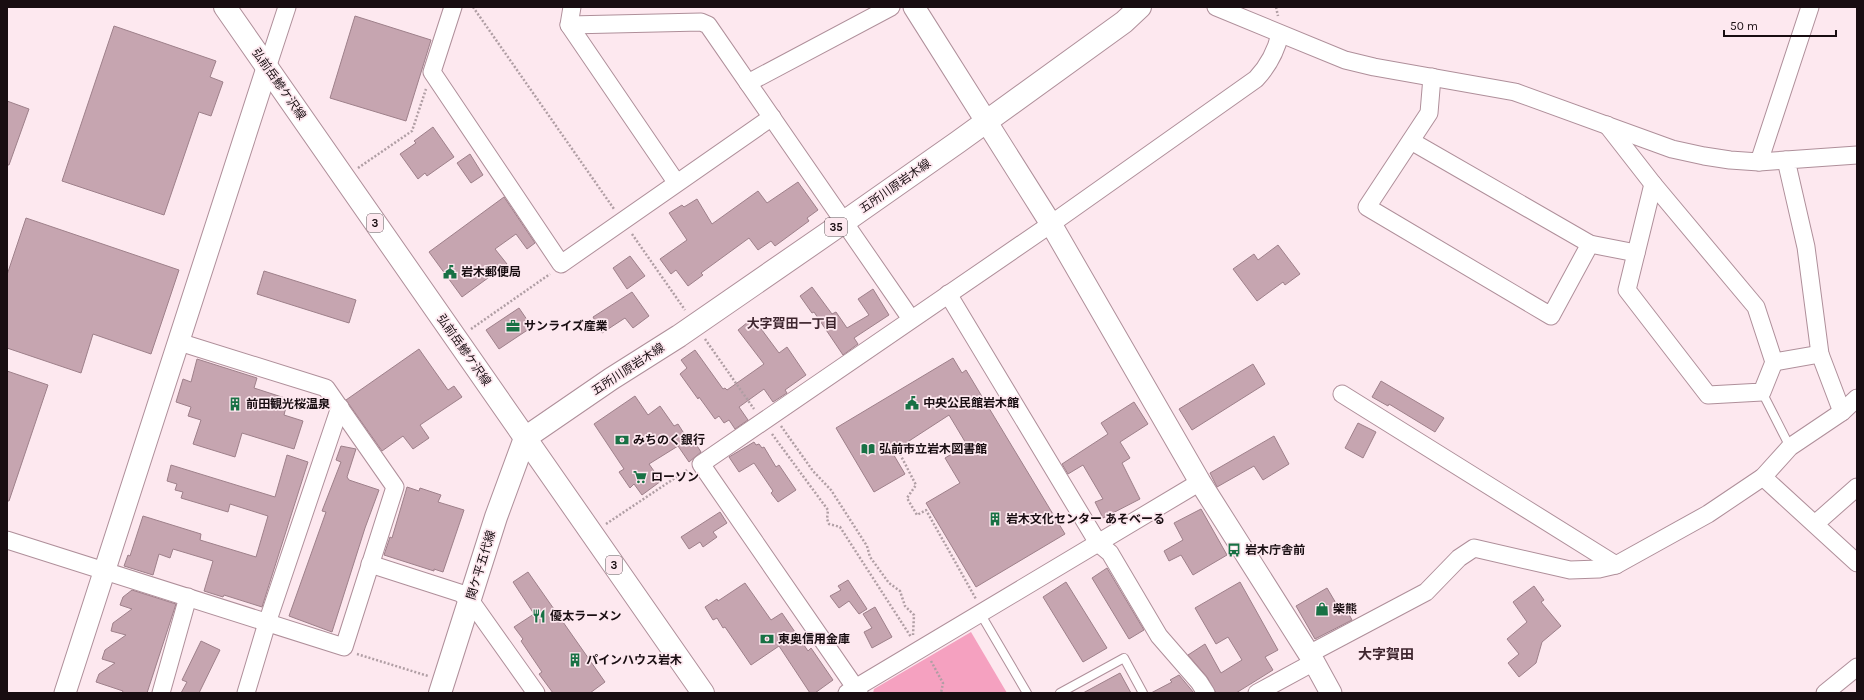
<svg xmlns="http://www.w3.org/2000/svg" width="1864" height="700" font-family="Karla,'Noto Sans JP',sans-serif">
  <rect width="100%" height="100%" fill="#fde8ef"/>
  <polygon fill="#f5a1c0" points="971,632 1007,693 873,693 874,689"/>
  <g fill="#c6a5b0" stroke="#9e808a">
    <polygon points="355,16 431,40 406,121 330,98"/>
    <polygon points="114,26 216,61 210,77 223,82 211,116 199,112 164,215 62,181"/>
    <polygon points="7,101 29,109 9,165 7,165"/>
    <polygon points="433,127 454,157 427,176 425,173 418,179 400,154 416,143 414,141"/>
    <polygon points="470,154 483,175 471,183 457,163"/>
    <polygon points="798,182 818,210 807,218 809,221 775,246 771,241 758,250 749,238 701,273 703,275 688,286 676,270 671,274 660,259 687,240 669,213 682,205 684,207 697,199 712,224 758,191 767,203"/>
    <polygon points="504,197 535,243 527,249 516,234 495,249 507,264 462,297 429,252"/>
    <polygon points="26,218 179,270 151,354 93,334 81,373 7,348 7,275"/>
    <polygon points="1278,245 1300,274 1285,285 1283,282 1257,301 1233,269 1254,254 1258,260"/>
    <polygon points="630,256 645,276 627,289 613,268"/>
    <polygon points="264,271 356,300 349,323 257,294"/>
    <polygon points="812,287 832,314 836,312 847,328 869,315 858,299 873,289 889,315 854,338 858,344 843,355 814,312 812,313 800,296"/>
    <polygon points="632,292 649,316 633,328 625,318 602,333 593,317"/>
    <polygon points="519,308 532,327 499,349 486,330"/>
    <polygon points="753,318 779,353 787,347 806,375 785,390 787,393 773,402 764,389 739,407 748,420 735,429 729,420 724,423 719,416 715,419 699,397 698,399 680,374 687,368 681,360 695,350 723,389 725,388 727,390 764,364 738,330"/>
    <polygon points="419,349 448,390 454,386 462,397 420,425 429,438 413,449 403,436 382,451 346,400"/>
    <polygon points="953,358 962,373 966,370 1065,534 976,587 926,503 960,483 945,458 967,445 949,415 892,452 905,474 874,492 836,428"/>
    <polygon points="197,359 257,378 254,388 288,399 284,415 303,421 294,449 242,433 235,457 193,444 201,420 188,416 191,407 176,402 183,379 191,382"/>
    <polygon points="1253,364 1265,384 1192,430 1179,409"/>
    <polygon points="7,371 48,385 9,501 7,501"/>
    <polygon points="1381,381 1444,418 1435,432 1389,404 1388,406 1372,397"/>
    <polygon points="635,396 648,415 660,406 674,426 678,424 690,443 694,441 701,452 689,462 678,446 649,464 661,481 642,495 634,484 630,488 619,472 624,469 594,424"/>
    <polygon points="1134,402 1148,424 1120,442 1130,458 1122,463 1140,499 1103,518 1095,502 1103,499 1083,465 1068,474 1062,464 1108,434 1101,423"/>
    <polygon points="1358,423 1376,432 1363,458 1345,448"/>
    <polygon points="1274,436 1289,464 1263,480 1254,466 1217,487 1210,473"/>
    <polygon points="754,442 756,445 759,444 762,448 764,447 776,467 779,465 796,490 778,502 771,493 773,491 754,463 739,472 729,457"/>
    <polygon points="341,446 356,449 347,477 349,480 379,490 365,528 332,632 289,616 326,512 322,511 341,462 336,460"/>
    <polygon points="287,455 308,462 262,607 224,595 223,597 204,591 213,561 173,549 170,558 159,554 153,575 124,566 128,555 130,556 143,516 201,534 200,540 256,557 268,516 230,504 228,512 181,498 183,492 175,490 177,484 167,481 171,465 275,497"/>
    <polygon points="407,487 419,491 420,488 441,495 438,502 464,510 443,572 434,569 434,571 384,555 390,537 392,538"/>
    <polygon points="1201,509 1227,555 1193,575 1181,555 1169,561 1164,551 1183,540 1174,523"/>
    <polygon points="720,512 727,523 713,532 717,537 703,547 700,542 689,549 681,537"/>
    <polygon points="1107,568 1144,630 1129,639 1092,578"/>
    <polygon points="528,572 605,682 590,693 553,693 539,674 542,672 521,641 523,639 514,627 534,614 513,582"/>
    <polygon points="848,580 867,609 859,614 849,601 839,608 830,596 841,590 838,586"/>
    <polygon points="1066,582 1107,648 1083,662 1043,597"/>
    <polygon points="1240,582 1278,650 1265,657 1273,670 1236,693 1216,693 1207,677 1188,655 1205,644 1221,673 1242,660 1228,637 1216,644 1195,608"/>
    <polygon points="745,583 771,620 782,613 808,651 811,648 833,680 815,693 810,693 779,646 751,665 725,627 723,628 717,618 713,620 705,607 717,599 718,601"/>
    <polygon points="1534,586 1544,600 1541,602 1561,626 1542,642 1536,663 1519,677 1508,663 1519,654 1507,639 1527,622 1513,602"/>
    <polygon points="1327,588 1340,610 1345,607 1352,620 1315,639 1296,606"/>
    <polygon points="132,590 176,604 147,693 122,693 123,691 96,682 99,674 115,663 102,659 105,650 126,635 111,631 113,623 132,609 120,605 123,597"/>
    <polygon points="875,607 892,637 872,648 864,632 872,628 863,614"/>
    <polygon points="201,641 220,650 199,693 181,693 187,682 182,680"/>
    <polygon points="1120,673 1131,693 1083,693"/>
    <polygon points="1179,675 1194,693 1151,693 1172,682 1170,680"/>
  </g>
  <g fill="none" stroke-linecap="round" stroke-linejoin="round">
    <g stroke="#af8f9a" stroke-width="10">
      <g id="service">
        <polyline points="1762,392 1790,447"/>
        <polyline points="980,613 1027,693"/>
        <polyline points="1060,693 1124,658 1143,693"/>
      </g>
    </g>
    <g stroke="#af8f9a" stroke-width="19">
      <g id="minor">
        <polyline points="453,7 432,72 561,264 772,117"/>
        <polyline points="572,7 569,25 676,182"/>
        <polyline points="1216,7 1345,60 1374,67 1515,92 1672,149 1704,156 1730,160 1759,162 1786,160"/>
        <polyline points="569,25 701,22 708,25 911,319"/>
        <polyline points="267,68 287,7"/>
        <polyline points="1432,77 1429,113 1367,207 1551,316 1590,244"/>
        <polyline points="748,83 891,7"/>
        <polyline points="1607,125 1653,184 1756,307 1774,362 1820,354"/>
        <polyline points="1411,141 1590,244 1636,253"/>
        <polyline points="1759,162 1810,7"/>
        <polyline points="1653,184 1627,290 1708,395 1762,392 1774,362"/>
        <polyline points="948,294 1098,543 1110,553 1159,636 1199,682 1206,693"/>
        <polyline points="1342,394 1616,565"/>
        <polyline points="1842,412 1820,354 1806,247 1786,160 1857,155"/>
        <polyline points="1763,477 1857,563"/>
        <polyline points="1815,524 1857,487"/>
        <polyline points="7,540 344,647 395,487 326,388 179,342"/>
        <polyline points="370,564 460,593 470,600 536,693"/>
        <polyline points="1309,654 1426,592 1459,558 1474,548 1570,570 1599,569 1616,565 1708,514 1763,477 1790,447 1842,412 1857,398"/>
        <polyline points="161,693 188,597"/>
        <polyline points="246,693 267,623 340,407"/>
        <polyline points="847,693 1200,482"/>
        <path d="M859 693 701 464 1051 224 1256 79C1269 65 1276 52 1280 34"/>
        <polyline points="1257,693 1314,662"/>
        <polyline points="1825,693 1857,667"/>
      </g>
    </g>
    <g stroke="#af8f9a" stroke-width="23">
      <g id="tertiary">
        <polyline points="914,7 1051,224 1200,482 1314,662 1331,693"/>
        <polyline points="65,693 267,68"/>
      </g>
    </g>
    <g stroke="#af8f9a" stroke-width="24">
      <polyline id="secondary" points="440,693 496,517 525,438"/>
    </g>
    <g stroke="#af8f9a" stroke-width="24">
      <g id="primary">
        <polyline points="225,7 703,693"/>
        <polyline points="525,438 611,379 679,336 844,222 958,142 1124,22 1140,7"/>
      </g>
    </g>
    <g stroke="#b09ea4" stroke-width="2.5" stroke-dasharray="2 2" stroke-linecap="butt">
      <polyline points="473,7 614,209"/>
      <polyline points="1276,7 1278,16"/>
      <polyline points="358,168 412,131 426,89"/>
      <polyline points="632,234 685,310"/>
      <polyline points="471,329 550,274"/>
      <polyline points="705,339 754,409"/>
      <polyline points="781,426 813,471 831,490 867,546 870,557 889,583 900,591 905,606 914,615 913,635"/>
      <polyline points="772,434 828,510 827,519 829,524 840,527 911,637"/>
      <polyline points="900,454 916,485 907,498 917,515 926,510 976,599"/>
      <polyline points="606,524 687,470"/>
      <polyline points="357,654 428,676"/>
      <polyline points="931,661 943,683 941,693"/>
    </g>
    <use href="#service" stroke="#fff" stroke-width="8"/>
    <use href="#minor" stroke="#fff" stroke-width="17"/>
    <use href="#tertiary" stroke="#fff" stroke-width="21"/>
    <use href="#secondary" stroke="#fff" stroke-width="22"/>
    <use href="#primary" stroke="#fff" stroke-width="22"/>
  </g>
  <defs>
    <g id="civic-bare" transform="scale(1.08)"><path d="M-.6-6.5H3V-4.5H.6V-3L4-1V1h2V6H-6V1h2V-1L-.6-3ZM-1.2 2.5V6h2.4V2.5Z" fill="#187145" stroke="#fde8ef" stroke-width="2.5" paint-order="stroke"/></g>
    <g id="office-bare" transform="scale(1.08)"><path d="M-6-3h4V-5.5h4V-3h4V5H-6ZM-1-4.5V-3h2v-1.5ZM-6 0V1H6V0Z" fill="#187145" stroke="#fde8ef" stroke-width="2.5" paint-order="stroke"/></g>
    <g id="building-bare" transform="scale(1.08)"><path d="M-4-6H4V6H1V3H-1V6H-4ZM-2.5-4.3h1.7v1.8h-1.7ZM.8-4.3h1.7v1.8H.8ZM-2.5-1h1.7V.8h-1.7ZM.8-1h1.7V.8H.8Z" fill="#187145" stroke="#fde8ef" stroke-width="2.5" paint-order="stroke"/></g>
    <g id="bank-bare" transform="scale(1.08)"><path d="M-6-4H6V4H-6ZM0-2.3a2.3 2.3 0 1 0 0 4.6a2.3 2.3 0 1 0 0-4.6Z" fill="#187145" stroke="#fde8ef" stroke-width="2.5" paint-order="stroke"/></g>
    <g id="library-bare" transform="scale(1.08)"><path d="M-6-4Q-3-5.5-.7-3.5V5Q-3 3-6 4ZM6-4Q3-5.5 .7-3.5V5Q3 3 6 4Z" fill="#187145" stroke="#fde8ef" stroke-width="2.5" paint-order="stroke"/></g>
    <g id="supermarket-bare" transform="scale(1.08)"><path d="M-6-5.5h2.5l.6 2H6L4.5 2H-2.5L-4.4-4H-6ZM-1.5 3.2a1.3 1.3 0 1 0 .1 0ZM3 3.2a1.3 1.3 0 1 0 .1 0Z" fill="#187145" stroke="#fde8ef" stroke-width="2.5" paint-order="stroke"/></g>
    <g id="bus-bare" transform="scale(1.08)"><path d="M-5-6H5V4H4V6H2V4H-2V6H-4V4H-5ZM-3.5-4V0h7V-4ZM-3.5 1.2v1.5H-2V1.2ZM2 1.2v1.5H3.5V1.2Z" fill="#187145" stroke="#fde8ef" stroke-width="2.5" paint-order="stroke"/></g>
    <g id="shop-bare" transform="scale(1.08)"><path d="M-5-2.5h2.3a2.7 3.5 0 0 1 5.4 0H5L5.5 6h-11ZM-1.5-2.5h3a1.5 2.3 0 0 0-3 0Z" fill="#187145" stroke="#fde8ef" stroke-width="2.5" paint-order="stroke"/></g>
    <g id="restaurant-bare" transform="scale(1.08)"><path d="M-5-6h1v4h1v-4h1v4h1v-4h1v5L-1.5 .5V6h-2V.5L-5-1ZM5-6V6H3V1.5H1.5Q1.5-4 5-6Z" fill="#187145" stroke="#fde8ef" stroke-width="2.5" paint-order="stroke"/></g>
  </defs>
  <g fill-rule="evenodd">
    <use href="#civic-bare" x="450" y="272"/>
    <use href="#office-bare" x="513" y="326"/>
    <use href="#civic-bare" x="912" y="403"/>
    <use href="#building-bare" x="235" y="404"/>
    <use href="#bank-bare" x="622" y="440"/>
    <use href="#library-bare" x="868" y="449"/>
    <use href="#supermarket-bare" x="640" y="477"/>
    <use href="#building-bare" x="995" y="519"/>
    <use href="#bus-bare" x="1234" y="550"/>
    <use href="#shop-bare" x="1322" y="609"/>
    <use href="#restaurant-bare" x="539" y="616"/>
    <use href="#bank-bare" x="767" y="639"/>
    <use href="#building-bare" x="575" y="660"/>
  </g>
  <g text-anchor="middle" stroke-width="3.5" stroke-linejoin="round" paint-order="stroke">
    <g fill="#fde8ef" stroke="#5d4f54" stroke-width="1">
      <rect x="367" y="214" width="16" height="18" rx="3"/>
      <rect x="825" y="218" width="22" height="18" rx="3"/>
      <rect x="606" y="556" width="16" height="18" rx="3"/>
    </g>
    <g font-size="11" font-weight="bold" fill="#180d11">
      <text x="375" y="227">3</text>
      <text x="836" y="231">35</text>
      <text x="614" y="569">3</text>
    </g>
    <g font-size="12" fill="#180d11" stroke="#fde8ef">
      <text transform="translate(279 84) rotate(55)" y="4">弘前岳鰺ケ沢線</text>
      <text transform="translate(895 186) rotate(-35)" y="4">五所川原岩木線</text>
      <text transform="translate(464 350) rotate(55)" y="4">弘前岳鰺ケ沢線</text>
      <text transform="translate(628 369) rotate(-33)" y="4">五所川原岩木線</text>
      <text transform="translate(481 565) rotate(-73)" y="4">関ケ平五代線</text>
    </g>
    <g font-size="12" font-weight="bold" fill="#180d11" stroke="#fde8ef" text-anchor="start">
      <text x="461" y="276">岩木郵便局</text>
      <text x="524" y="330">サンライズ産業</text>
      <text x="923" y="407">中央公民館岩木館</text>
      <text x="246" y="408">前田観光桜温泉</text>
      <text x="633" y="444">みちのく銀行</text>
      <text x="879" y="453">弘前市立岩木図書館</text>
      <text x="651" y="481">ローソン</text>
      <text x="1006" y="523">岩木文化センター あそべーる</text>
      <text x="1245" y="554">岩木庁舎前</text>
      <text x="1333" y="613">柴熊</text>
      <text x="550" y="620">優太ラーメン</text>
      <text x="778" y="643">東奥信用金庫</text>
      <text x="586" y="664">パインハウス岩木</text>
    </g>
    <g font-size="13" font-weight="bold" fill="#3f262f" stroke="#fde8ef">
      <text x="792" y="328">大字賀田一丁目</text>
    </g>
    <g font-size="14" font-weight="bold" fill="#3f262f" stroke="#fde8ef">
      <text x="1386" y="659">大字賀田</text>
    </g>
  </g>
  <rect width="1864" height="700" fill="none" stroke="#180d11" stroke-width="16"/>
  <path d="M1724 30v6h112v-6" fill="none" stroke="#180d11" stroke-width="2"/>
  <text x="1730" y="30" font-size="12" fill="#180d11" stroke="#fde8ef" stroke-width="3" paint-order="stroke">50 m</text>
</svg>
